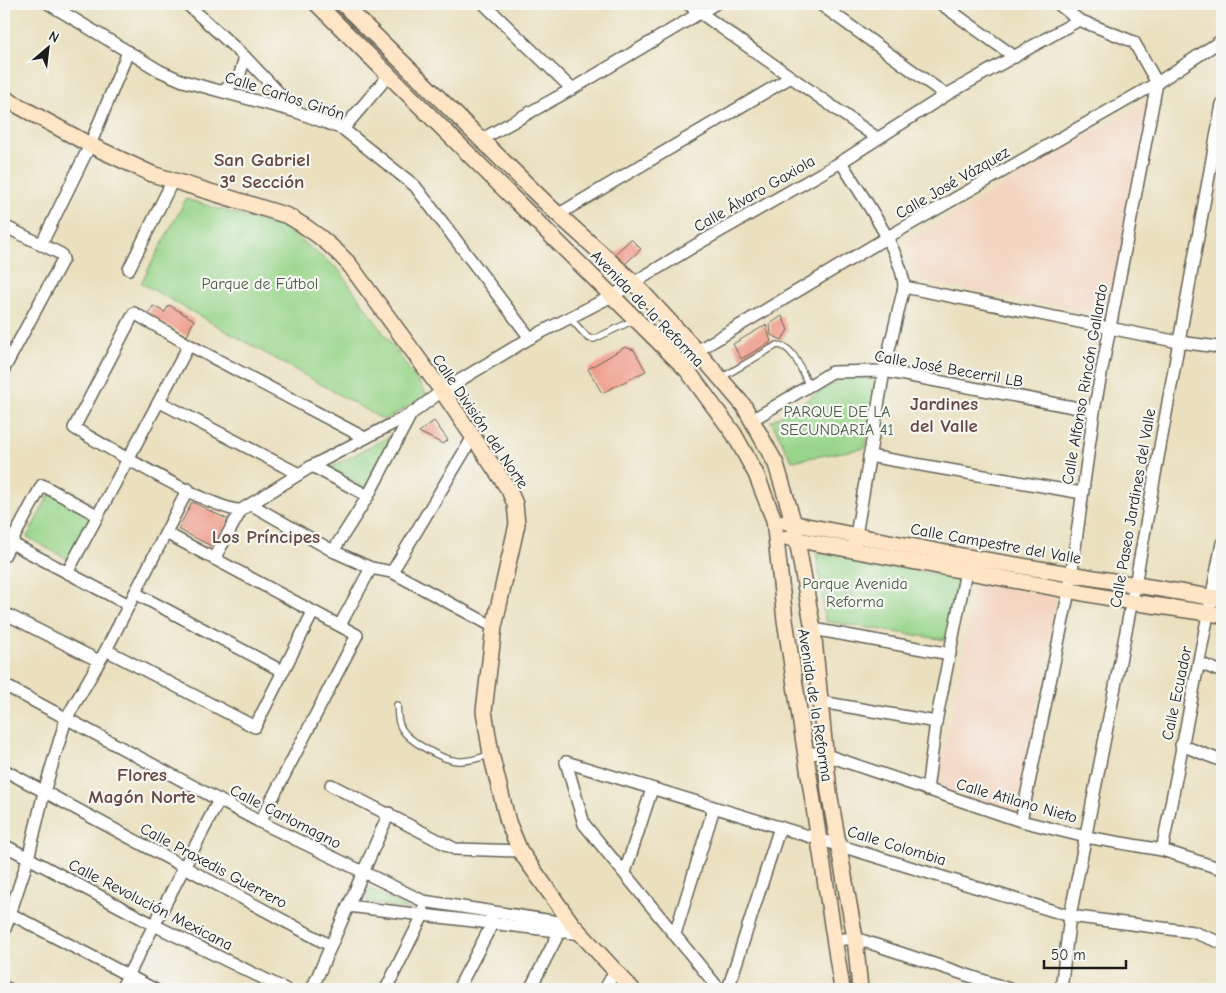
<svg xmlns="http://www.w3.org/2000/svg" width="1226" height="993" font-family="'Comic Neue',sans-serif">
  <rect width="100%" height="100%" fill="#f6f6f2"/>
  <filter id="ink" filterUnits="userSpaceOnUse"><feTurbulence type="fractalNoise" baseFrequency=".02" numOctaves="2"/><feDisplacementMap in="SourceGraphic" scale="10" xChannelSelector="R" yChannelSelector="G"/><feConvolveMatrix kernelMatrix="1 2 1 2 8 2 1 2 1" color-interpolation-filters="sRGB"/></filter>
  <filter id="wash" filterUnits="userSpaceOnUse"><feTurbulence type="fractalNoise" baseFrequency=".0096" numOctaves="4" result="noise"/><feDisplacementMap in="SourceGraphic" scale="20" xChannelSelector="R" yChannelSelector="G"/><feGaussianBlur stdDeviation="1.12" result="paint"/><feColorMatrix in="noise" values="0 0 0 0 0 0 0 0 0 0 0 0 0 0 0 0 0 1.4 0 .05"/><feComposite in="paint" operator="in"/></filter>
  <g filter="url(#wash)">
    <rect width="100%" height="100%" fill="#eae0be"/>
    <g fill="#f3d4bf">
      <polygon points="1152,98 1110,315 922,282 906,242"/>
      <polygon points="977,583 1056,597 1018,813 938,786"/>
    </g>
    <g fill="#98d58a" stroke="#5a7853">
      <polygon points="186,199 286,229 339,270 428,396 384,420 141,283"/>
      <polygon points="845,377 879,380 865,448 792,461 771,421"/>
      <polygon points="392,435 367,489 330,468"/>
      <polygon points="51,492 95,516 71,561 27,537"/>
      <polygon points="816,550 958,579 946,640 825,621"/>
      <polygon points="367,887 410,910 367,902"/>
    </g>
    <g id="blocks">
      <g fill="#ef9a87">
        <polygon points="631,239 641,249 624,265 615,254"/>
        <polygon points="169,305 194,320 187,336 148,315 153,306 165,312"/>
        <polygon points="782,316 788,330 782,340 771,335 770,324"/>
        <polygon points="766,325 771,342 741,359 733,344"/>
        <polygon points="625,347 634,350 646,371 602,393 588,369"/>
        <polygon points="434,421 448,440 443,444 419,432"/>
        <polygon points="192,502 229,520 215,548 178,529"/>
      </g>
    </g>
  </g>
  <g filter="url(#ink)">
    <use href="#blocks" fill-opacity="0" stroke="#646155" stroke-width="1"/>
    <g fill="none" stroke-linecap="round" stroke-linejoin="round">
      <g stroke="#646155" stroke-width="8">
        <g id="lane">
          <polyline points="570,318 588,338 594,339 634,320"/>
          <path d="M721 378 777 345C794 345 802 373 809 386"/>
          <path d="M397 705C398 711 397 719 400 725 405 740 442 760 458 761 468 762 480 758 489 755"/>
        </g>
      </g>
      <g stroke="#646155" stroke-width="14">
        <g id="street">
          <polyline points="49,4 160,71 183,81 297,112 343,129 415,186 530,338"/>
          <polyline points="187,4 245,57 296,111"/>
          <polyline points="484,4 572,89"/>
          <polyline points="688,4 877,138"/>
          <polyline points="820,4 946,95"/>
          <polyline points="941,4 1015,57"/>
          <polyline points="223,91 239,77 245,57"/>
          <polyline points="343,129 389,75"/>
          <polyline points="482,139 572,89 715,4"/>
          <path d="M841 162C860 193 903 253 904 287L884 371 855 541"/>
          <polyline points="559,214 791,77"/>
          <polyline points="4,226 61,254 63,259 4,369"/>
          <polyline points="41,245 90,145 128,52"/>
          <polyline points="129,269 173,180"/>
          <polyline points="904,287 1179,342 1218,347"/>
          <polyline points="697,351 886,238 1157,83 1222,40"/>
          <polyline points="160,402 299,474"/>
          <polyline points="752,420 832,372 884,371 1094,411"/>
          <polyline points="869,456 1082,493"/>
          <polyline points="312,466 368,496"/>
          <polyline points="252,505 333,551 371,568 392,572 494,627"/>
          <path d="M241 510C215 512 104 445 74 428L134 313 189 345 365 438"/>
          <polyline points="166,533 357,635 260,822"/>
          <polyline points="11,543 129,605"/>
          <polyline points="333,551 368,496 411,414"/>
          <polyline points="4,556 42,485 97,515"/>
          <polyline points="214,559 241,510 312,466 411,414 442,391 530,338 612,296 696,245 841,162 946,95 1079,20"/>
          <polyline points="392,572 473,437"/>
          <polyline points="67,573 189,345"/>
          <polyline points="135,593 282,671"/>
          <polyline points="4,613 99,661"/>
          <polyline points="340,625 371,568"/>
          <polyline points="813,629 950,654"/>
          <polyline points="106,650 255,727 313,612"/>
          <polyline points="1199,663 1222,672"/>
          <polyline points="4,685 260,822 423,901 572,924"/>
          <polyline points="821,702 936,722"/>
          <polyline points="1181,745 1222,761"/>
          <polyline points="806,752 826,755 1021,821 1086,837 1162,850 1222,869"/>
          <polyline points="566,762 1070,916 1193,932 1222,943"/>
          <polyline points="566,762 584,824 719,989"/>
          <polyline points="4,770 331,946"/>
          <polyline points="331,785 455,849 520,851"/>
          <polyline points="927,790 936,722 966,571"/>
          <polyline points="1021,821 1069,591 1094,411 1157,83 1134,42 1079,20 1058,4"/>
          <polyline points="4,845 154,925 285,989"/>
          <polyline points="1162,850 1222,543"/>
          <polyline points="625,872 652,789"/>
          <polyline points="348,906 582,934"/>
          <polyline points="5,911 154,989"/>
          <polyline points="4,932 28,859 44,792 66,719 106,650 188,489"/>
          <polyline points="675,934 714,808"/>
          <polyline points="836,940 855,938 1009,989"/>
          <polyline points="4,987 9,989"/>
          <polyline points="121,989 219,800"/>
          <polyline points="312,989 389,813"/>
          <polyline points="386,989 423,915 423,910"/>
          <polyline points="458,989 492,924 491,918"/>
          <polyline points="530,989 560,931"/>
          <polyline points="605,989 616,969"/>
          <polyline points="728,989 780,827"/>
          <polyline points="1061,989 1070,916 1135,585 1222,104"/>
        </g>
      </g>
      <g stroke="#646155" stroke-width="18">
        <g id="secondary">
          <polyline points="317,4 687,370 734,434 756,474 774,520 785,620 842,989"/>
          <polyline points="343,4 550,207 633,282 697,351 744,406 776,464 794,524 813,629 829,792 855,938 860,989"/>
          <path d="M4 98 90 145 152 174 288 216C311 229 331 244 349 264L442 391 509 490 515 504 517 524 494 627 484 711 491 754 508 822 520 851 572 924 632 989"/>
          <polyline points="786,522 967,557 1222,599"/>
          <polyline points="788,538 1131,602 1222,615"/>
        </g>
      </g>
      <use href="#lane" stroke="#fff" stroke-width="5.5"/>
      <use href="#street" stroke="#fff" stroke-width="11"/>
      <use href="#secondary" stroke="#fee5c5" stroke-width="15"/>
    </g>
  </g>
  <g text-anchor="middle" stroke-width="4.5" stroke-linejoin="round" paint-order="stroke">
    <g font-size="16" fill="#1c1c1c" stroke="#f6f6f2">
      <text transform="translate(285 95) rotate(18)" y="6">Calle Carlos Girón</text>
      <text transform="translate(952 182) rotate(-30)" y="6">Calle José Vázquez</text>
      <text transform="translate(754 193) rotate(-30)" y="6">Calle Álvaro Gaxiola</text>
      <text transform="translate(648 308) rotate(46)" y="6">Avenida de la Reforma</text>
      <text transform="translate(949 368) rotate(10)" y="6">Calle José Becerril LB</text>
      <text transform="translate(1084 384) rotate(-80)" y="6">Calle Alfonso Rincón Gallardo</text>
      <text transform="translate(481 421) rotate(56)" y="6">Calle División del Norte</text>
      <text transform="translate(1132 508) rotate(-80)" y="6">Calle Paseo Jardines del Valle</text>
      <text transform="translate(996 543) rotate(10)" y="6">Calle Campestre del Valle</text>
      <text transform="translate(1176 693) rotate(-78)" y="6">Calle Ecuador</text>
      <text transform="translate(816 705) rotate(81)" y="6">Avenida de la Reforma</text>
      <text transform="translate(1017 800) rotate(16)" y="6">Calle Atilano Nieto</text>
      <text transform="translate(286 816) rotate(27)" y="6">Calle Carlomagno</text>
      <text transform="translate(897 845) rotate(17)" y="6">Calle Colombia</text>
      <text transform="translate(214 865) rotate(28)" y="6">Calle Praxedis Guerrero</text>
      <text transform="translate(151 904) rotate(27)" y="6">Calle Revolución Mexicana</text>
    </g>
    <g font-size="16" fill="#475d42" stroke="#f6f6f2">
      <text x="260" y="289">Parque de Fútbol</text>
      <text x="837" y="417">PARQUE DE LA<tspan x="837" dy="18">SECUNDARIA 41</tspan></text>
      <text x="855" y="589">Parque Avenida<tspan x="855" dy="18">Reforma</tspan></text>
    </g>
    <g font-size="19" font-weight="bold" fill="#664841" stroke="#f6f6f2">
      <text x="262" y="166">San Gabriel<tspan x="262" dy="22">3ª Sección</tspan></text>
      <text x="944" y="410">Jardines<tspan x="944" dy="22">del Valle</tspan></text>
      <text x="266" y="543">Los Príncipes</text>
      <text x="142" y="781">Flores<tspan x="142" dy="22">Magón Norte</tspan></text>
    </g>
  </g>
  <rect width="1226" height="993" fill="none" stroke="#f6f6f2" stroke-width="20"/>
  <g transform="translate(48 48) rotate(28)" stroke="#f6f6f2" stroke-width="4" paint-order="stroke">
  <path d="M0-4L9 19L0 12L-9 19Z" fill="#1c1c1c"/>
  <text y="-8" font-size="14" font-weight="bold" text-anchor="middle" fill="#1c1c1c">N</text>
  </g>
  <path d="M1044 960v8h82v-8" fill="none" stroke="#1c1c1c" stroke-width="2.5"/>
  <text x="1051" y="960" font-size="15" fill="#1c1c1c" stroke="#f6f6f2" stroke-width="4" paint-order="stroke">50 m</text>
</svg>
